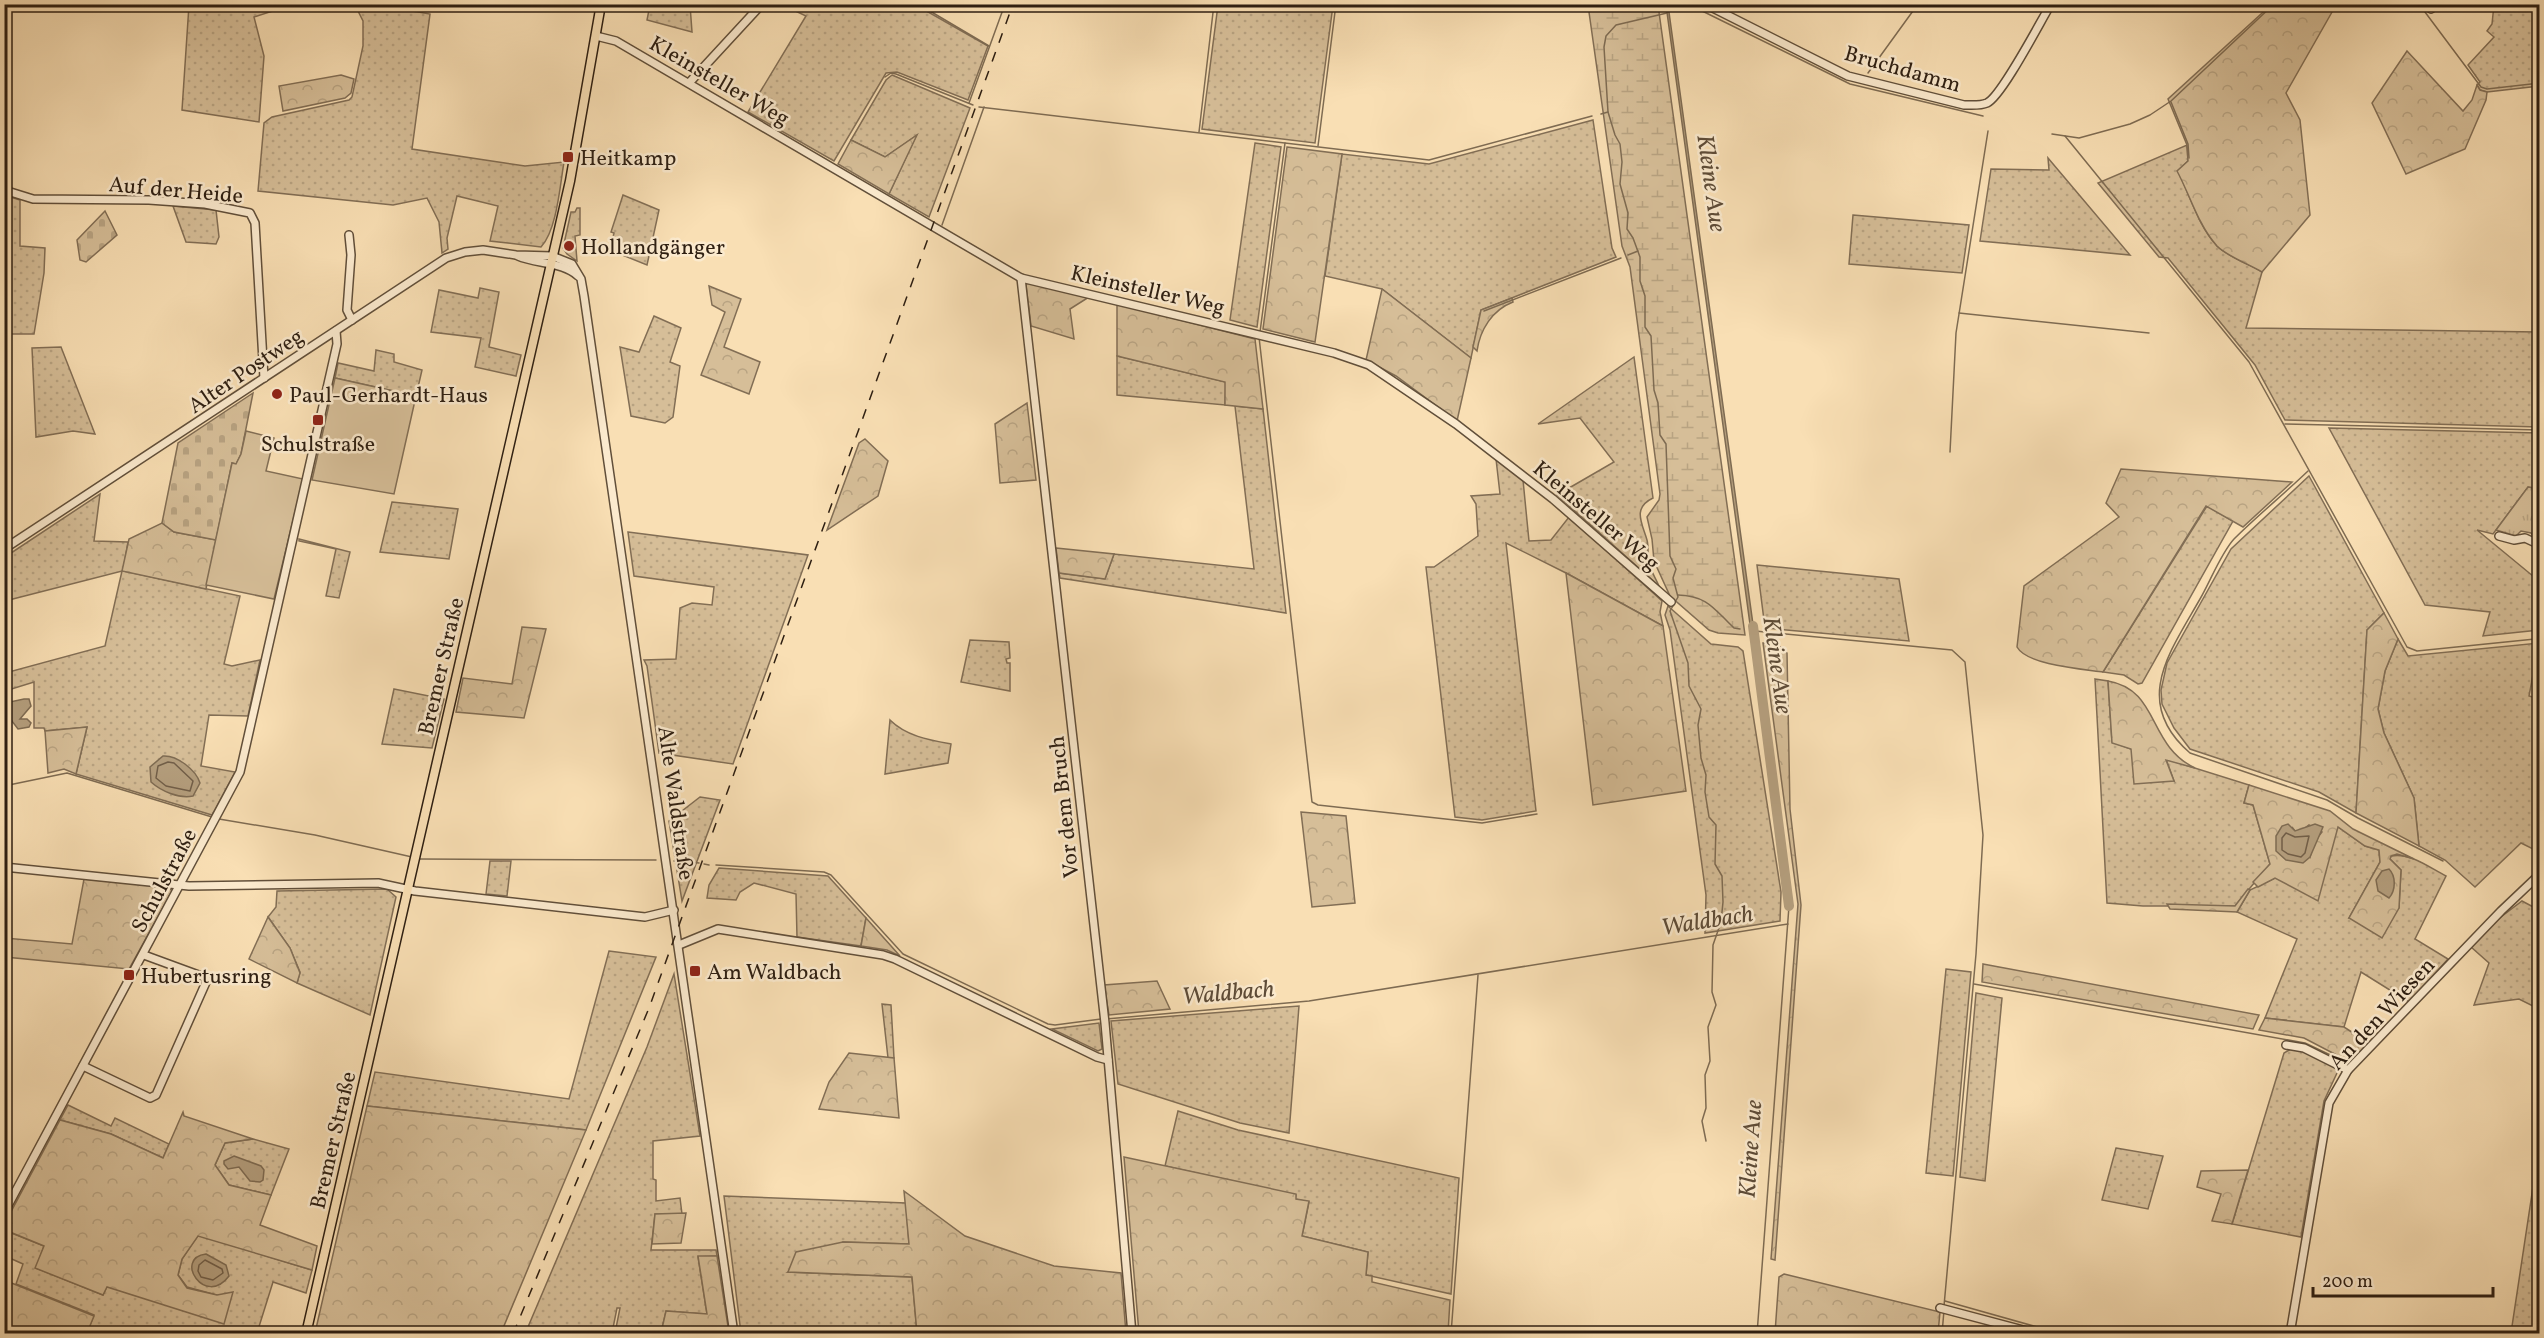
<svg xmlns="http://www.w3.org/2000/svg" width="2544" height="1338" font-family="Vollkorn,serif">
  <defs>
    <pattern id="grass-dots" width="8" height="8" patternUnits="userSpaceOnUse" patternTransform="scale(1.5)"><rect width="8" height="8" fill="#d6be98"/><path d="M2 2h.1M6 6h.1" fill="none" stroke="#b8a382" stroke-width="1.8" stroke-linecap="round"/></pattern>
    <pattern id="forest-crowns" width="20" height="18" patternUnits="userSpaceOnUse" patternTransform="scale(1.5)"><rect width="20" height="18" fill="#d6be98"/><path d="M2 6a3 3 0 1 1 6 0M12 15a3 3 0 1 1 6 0" fill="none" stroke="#b8a382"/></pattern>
    <pattern id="wetland-marsh" width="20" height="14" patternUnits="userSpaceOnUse" patternTransform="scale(1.5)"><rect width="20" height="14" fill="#d6be98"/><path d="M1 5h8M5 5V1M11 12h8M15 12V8" fill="none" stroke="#b8a382"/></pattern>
    <pattern id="cemetery-stones" width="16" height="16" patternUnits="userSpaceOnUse" patternTransform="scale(1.5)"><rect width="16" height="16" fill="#d6be98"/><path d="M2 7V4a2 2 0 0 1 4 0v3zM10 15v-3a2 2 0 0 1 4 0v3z" fill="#b8a382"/></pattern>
    <pattern id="park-tufts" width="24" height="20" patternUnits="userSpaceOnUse" patternTransform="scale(1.5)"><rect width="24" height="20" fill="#d6be98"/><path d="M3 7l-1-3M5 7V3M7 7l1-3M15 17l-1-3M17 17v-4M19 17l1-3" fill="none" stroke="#b8a382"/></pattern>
  </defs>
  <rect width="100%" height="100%" fill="#f9dfb4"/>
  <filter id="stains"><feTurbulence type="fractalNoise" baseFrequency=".00333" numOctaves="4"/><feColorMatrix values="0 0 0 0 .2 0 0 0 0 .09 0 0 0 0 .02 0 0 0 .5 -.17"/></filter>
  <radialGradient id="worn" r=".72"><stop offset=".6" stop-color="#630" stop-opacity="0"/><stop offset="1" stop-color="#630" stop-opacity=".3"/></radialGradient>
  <g fill="url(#grass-dots)" stroke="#826e55" stroke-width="1.5">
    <polygon points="189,5 279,5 279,9 254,17 264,56 259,122 182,110"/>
    <path d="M355 5H377L430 14 412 149 525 166 564 162C560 185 557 230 541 247L490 241 498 206 457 196 447 238 448 249 442 253 439 222 427 198 393 205 258 191 264 123 272 117 349 100 352 97 363 46V21Z"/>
    <polygon points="650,5 690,5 692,32 647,20"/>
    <polygon points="783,5 916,5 988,46 968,100 897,72 886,73 834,161 748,112 806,16"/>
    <polygon points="1218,5 1333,5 1315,143 1202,129"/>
    <polygon points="2494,5 2539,5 2539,86 2487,92 2480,90 2477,85 2480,82 2468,65 2494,37 2487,31 2492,24"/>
    <polygon points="892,75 970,108 929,217 889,194 916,136 885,157 851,140 886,80"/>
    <polygon points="1593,120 1612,248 1616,257 1481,310 1471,358 1382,289 1325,276 1342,154 1429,164"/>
    <polygon points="1255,143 1281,147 1257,327 1230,320"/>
    <path d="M2187 145 2188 161 2178 171C2190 195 2198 226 2217 246 2228 257 2249 264 2262 272L2246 328 2539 332V427L2285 420 2255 365 2168 258 2159 257 2098 183Z"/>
    <polygon points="2048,158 2130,255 1980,241 1991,169 2049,170"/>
    <polygon points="4,195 20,200 20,246 45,248 44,273 34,334 5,334"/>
    <polygon points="623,195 659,210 647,265 610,250 614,233 611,232"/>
    <polygon points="173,206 216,210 219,237 216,244 186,242"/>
    <polygon points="577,208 580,208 580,235 575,236 577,261 567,254 563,248 571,212 575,212"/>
    <polygon points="1853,215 1969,225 1962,273 1849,264"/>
    <polygon points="480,288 499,292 489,347 521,355 516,376 475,367 481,338 431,332 439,290 478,298"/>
    <polygon points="654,316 681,328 670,362 680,366 673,417 665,423 631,416 620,347 639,352"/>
    <polygon points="61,347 95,434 73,431 36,437 32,348"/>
    <polygon points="376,350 394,354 394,362 422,370 416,396 335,378 338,363 374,371"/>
    <polygon points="1117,356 1226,382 1225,405 1117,395"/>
    <path d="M1634 357 1653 498C1632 508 1642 523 1647 540 1649 547 1647 556 1649 564 1651 571 1656 579 1659 586L1557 495 1614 462 1580 418 1538 424Z"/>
    <polygon points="1235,406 1263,409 1286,613 1060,578 1059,573 1105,579 1114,554 1254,569"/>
    <polygon points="2329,428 2539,433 2539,489 2528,487 2493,534 2477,530 2539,581 2539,630 2483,636 2490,612 2425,605"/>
    <polygon points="1496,459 1523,480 1529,541 1551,540 1569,517 1662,601 1660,612 1663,626 1566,573 1506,543 1536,811 1482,820 1455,817 1426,567 1434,567 1478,536 1476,504 1471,496 1500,494"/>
    <polygon points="2309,476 2384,613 2367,630 2356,813 2319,792 2190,749 2174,728 2162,704 2161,690 2167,663 2231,549"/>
    <polygon points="100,494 94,541 128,542 123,571 240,596 224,664 232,666 260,660 248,716 209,715 201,766 235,772 212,815 76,774 87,727 45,731 44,728 34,728 34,682 5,691 5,673 105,646 122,571 5,601 5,557"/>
    <polygon points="392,502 458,509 449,559 380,552"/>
    <polygon points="2207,506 2233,521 2142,683 2138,684 2124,675 2103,672"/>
    <polygon points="628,532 808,555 733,764 659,753 647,666 644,660 676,659 680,608 692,603 712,605 714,587 634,576"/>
    <polygon points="299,539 350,552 339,598 326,596 336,549 299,541"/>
    <polygon points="1757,565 1899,579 1909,641 1765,628"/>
    <polygon points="1668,606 1711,644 1738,647 1743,651 1781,892 1780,921 1705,933 1706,895 1670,630 1665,615"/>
    <polygon points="2398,639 2408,656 2539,643 2529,696 2539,699 2540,833 2537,851 2521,843 2475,887 2445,860 2419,846 2414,798 2384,733 2378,709 2385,671"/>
    <polygon points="970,640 1009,642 1010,658 1006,659 1007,663 1010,663 1010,691 961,682"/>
    <polygon points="2095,679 2108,681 2112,742 2131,749 2174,781 2166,759 2249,785 2244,803 2253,805 2270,864 2235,906 2143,906 2107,903"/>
    <polygon points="394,689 444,699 432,748 382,744"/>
    <path d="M890 720C906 736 929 740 951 744L948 763 885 774Z"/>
    <polygon points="700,797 720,800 682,901 669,821"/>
    <path d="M2338 827 2365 846 2379 850 2380 862 2349 918 2399 908 2401 870 2390 859 2391 856C2410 852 2430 868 2446 876L2415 939 2448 959 2409 1002 2361 972 2344 1027 2265 1018 2297 939 2237 912 2250 890 2275 878Z"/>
    <polygon points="490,861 511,861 507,896 486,894"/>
    <polygon points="719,868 828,876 866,918 861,946 797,937 796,894 754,883 740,892 736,900 707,898 709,885"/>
    <polygon points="387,889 396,897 370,1015 297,983 300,972 290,948 268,917 276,907 277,891"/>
    <polygon points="2522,901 2539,910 2539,1009 2519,999 2474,1005 2489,963 2471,947 2497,920"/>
    <polygon points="609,951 656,957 586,1130 367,1106 375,1072 569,1099"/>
    <polygon points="1946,969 1971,972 1953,1176 1926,1173"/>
    <polygon points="674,974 700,1136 653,1141 653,1179 656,1180 656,1201 680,1198 682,1214 655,1214 651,1250 716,1250 717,1256 698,1257 707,1314 666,1311 661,1333 615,1333 620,1308 617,1308 612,1333 525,1334 647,1047"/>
    <polygon points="1976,993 2002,998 1985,1181 1960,1177"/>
    <polygon points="882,1004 891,1005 894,1058 888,1058"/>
    <polygon points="1299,1006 1289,1133 1240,1123 1118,1084 1111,1021"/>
    <polygon points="1099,1023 1102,1049 1098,1051 1052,1029"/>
    <polygon points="2291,1049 2304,1051 2335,1067 2337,1073 2324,1101 2301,1237 2232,1224 2284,1053"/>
    <polygon points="68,1105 111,1126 115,1118 169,1144 163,1158 111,1134 60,1120"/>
    <polygon points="1178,1111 1238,1130 1459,1178 1451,1294 1366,1275 1368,1252 1302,1236 1309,1202 1295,1199 1296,1195 1165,1166"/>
    <polygon points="253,1139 289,1149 271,1195 229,1185 215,1165 225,1143"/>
    <polygon points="2539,1147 2539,1333 2511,1333"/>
    <polygon points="2116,1148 2163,1156 2148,1209 2102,1200"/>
    <polygon points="724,1196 906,1203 909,1244 843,1242 788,1272 912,1277 917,1333 741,1333"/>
    <polygon points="4,1230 44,1246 36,1268 103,1295 107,1286 223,1323 217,1295 187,1287 178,1275 182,1259 198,1235 312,1270 306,1293 273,1282 257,1333 87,1333 94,1315 16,1284 23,1264 5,1256"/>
  </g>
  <g fill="url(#forest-crowns)" stroke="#826e55" stroke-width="1.5" fill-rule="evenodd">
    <path d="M2272 4 2336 5 2286 93 2300 120 2310 215 2262 272C2249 264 2228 257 2217 246 2198 225 2190 195 2177 171L2188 161 2187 145 2168 99Z"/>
    <polygon points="2407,51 2463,111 2472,100 2477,85 2480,90 2487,92 2486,100 2465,149 2406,174 2372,103"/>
    <polygon points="341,75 354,79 351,93 345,98 283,111 279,86"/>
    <polygon points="917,135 889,194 838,164 851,140 885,157"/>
    <polygon points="1287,147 1342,154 1315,342 1263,329"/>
    <polygon points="1028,282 1089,297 1070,309 1074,339 1031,326 1026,285"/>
    <polygon points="709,286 741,299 724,347 760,362 749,394 701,375 725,312 712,305"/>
    <polygon points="1382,289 1471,358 1457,421 1396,376 1366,360"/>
    <path d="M1512 298 1513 302C1492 310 1480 330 1477 351L1473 347 1481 310Z"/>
    <polygon points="1117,304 1255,339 1263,409 1225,405 1225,382 1117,356"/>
    <polygon points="1027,403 1036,480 1000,483 995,424"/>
    <polygon points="865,439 888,461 878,496 827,530 859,443"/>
    <path d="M2121 469 2292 482 2243 527 2206 506 2103 672C2082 669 2027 665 2017 647L2024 586 2119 517 2106 503Z"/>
    <polygon points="162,523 174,532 216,540 206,589 122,571 129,539"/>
    <polygon points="1056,548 1114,554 1105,579 1059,573"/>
    <polygon points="1566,573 1663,626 1686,791 1593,805"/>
    <polygon points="2384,613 2398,639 2385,671 2378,709 2384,733 2414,798 2419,846 2356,813 2367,630"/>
    <polygon points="522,627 546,629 524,718 456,712 463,678 512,684"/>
    <polygon points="1763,643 1778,645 1787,653 1790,809 1801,905 1775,1260 1771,1259 1798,904"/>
    <path d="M2108 681C2160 690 2147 745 2195 768L2166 760 2174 781 2134 784 2131 749 2112 743Z"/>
    <polygon points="87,727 76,774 64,769 48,773 45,731"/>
    <path d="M2249 785 2330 811 2353 829 2414 859 2397 854 2391 856 2390 859 2401 870 2399 908 2382 938 2349 918 2380 862 2379 850 2365 846 2338 827 2318 901 2275 878 2258 887 2253 882 2270 864 2253 805 2244 803ZM2309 825 2322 832 2314 842 2310 857 2292 827 2295 831H2301Z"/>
    <polygon points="1301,812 1346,816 1355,903 1312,907"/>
    <polygon points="84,879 169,887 172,891 129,969 5,957 5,938 72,944"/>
    <polygon points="2248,889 2250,890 2237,912 2170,909 2167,904 2235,906"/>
    <polygon points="268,917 290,948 300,973 297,983 249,959"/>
    <polygon points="866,918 900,956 887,950 861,946"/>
    <polygon points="1983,964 2259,1015 2253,1029 1982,982"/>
    <polygon points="1157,981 1170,1009 1109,1015 1104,985"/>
    <polygon points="2265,1018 2344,1027 2369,1043 2350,1062 2304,1038 2259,1030"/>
    <polygon points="849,1053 894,1058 899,1118 819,1109 829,1082"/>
    <polygon points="367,1106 586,1130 501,1333 315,1333"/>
    <polygon points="183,1112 184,1116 253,1139 225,1143 215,1165 229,1185 271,1195 260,1225 317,1246 312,1270 198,1236 182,1259 178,1275 187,1288 217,1295 233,1292 224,1324 107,1287 103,1295 35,1268 44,1246 5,1230 5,1223 60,1120 111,1134 163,1158"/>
    <polygon points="1124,1157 1296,1194 1296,1199 1309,1201 1302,1236 1368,1252 1366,1275 1372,1276 1372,1282 1450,1300 1448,1333 1139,1333"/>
    <polygon points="2248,1170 2232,1224 2212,1221 2221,1194 2197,1187 2201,1171"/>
    <polygon points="904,1191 965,1236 1054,1266 1121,1273 1126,1333 917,1333 912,1277 788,1272 796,1252 843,1242 909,1244"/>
    <polygon points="686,1213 681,1243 652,1244 655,1214"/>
    <polygon points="698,1256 717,1256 729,1333 661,1333 666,1311 707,1314"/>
    <polygon points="1784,1274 1940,1312 1938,1333 1775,1333 1779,1277"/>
    <polygon points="4,1280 94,1316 87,1333 5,1333"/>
  </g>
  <polygon fill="url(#wetland-marsh)" stroke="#826e55" stroke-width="1.5" points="1588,5 1658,5 1745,635 1718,633 1709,630 1670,596 1654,561 1652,539 1647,517 1659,500 1660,494 1630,267 1622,246"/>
  <g fill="url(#cemetery-stones)" stroke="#826e55" stroke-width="1.5">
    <polygon points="105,211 117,235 86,262 80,260 77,240"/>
    <polygon points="253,393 241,454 236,464 232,463 216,540 174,532 162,523 178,443"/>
  </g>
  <polygon fill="url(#park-tufts)" stroke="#826e55" stroke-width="1.5" points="2528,487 2539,489 2539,541 2535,540 2531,533 2521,531 2516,536 2496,530"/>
  <g fill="#d6be98" stroke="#826e55" stroke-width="1.5">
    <polygon points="335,378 416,396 394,494 312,480"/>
    <polygon points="246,431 274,438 266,471 303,479 274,599 206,585 232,463 236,464 241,454"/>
  </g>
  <g fill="#b49e7d" stroke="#7e6b52" stroke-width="1.5">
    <polygon points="1666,5 1668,5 1755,639 1752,639"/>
    <polygon points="24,699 29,699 31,706 20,719 27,719 31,723 29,727 18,729 5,712 5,703"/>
    <path d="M163 756C177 755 196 770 200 783L193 796C179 799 161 791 151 782L150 767Z"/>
    <polygon points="2288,824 2295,831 2315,824 2323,827 2310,857 2303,863 2286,860 2276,851 2276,836 2282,826"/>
    <path d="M2389 869C2396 876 2396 890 2389 898L2378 891 2376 880 2382 871Z"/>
    <polygon points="234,1156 261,1166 264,1170 263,1180 260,1182 250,1181 239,1167 228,1169 224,1164 224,1161"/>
    <path d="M206 1254 226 1265 229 1276C205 1308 173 1258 206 1254Z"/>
  </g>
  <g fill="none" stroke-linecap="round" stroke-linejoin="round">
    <g stroke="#715e48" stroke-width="1.5">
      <polygon points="168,762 174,763 193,781 190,791 166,786 156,778 158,766"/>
      <polygon points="2286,833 2295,837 2309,836 2305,853 2301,857 2288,854 2282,850 2282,838"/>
      <polygon points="205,1260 222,1269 223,1273 213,1280 201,1277 198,1271 199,1265"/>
    </g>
    <g stroke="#7e6b52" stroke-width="1.5">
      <polyline points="918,4 989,46"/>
      <polyline points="1688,4 1850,84 1983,116"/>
      <polyline points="2419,4 2481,87 2487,89 2540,83"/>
      <polyline points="1667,13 1616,25 1606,36 1604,47 1608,112 1615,135 1620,144 1622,162 1620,184 1628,213 1627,229 1633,238 1640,257 1640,281 1645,296 1645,327 1651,336 1654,390 1658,403 1660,435 1666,444 1670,556 1676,569 1673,578 1678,597 1670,611 1688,663 1689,686 1701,709 1698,725 1701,758 1706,775 1705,792 1709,817 1716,825 1715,864 1722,876 1723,902 1721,922 1713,945 1712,992 1716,1005 1708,1027 1710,1061 1705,1075 1706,1108 1702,1121 1706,1141"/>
      <polyline points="1868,73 1918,4"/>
      <polyline points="885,77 891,73 896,74 973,105"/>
      <polyline points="2171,102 2188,144 2189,158"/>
      <polyline points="969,103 1005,4"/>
      <polyline points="979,107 1429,160 1592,116"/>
      <polyline points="1601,114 1608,112"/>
      <polyline points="1199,132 1214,4"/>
      <polyline points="2052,134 2079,138 2130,124 2150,115 2171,101 2274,4"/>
      <polyline points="2065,136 2249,362 2407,647 2417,651 2535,639"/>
      <polyline points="1318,146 1336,4"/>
      <polyline points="942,225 984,107"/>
      <polyline points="1628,255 1638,251"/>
      <polyline points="1484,311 1621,258"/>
      <polyline points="1959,313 2149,333"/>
      <polyline points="1260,332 1285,143"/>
      <polyline points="1259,337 1312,802 1318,805 1482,823 1537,814"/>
      <polyline points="2285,424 2540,430"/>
      <polyline points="1950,452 1956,333 1988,131"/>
      <path d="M2308 471C2284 494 2257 516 2234 539 2221 553 2210 582 2200 599 2170 652 2131 702 2190 753L2327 800 2358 818 2443 861"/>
      <path d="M1678 595C1708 596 1714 609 1734 628L1740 629"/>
      <polyline points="1755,631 1952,650 1965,662 1983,835 1976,954 1944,1306"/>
      <polyline points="4,786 67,773 212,817"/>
      <polyline points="219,819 315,835 412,857"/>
      <polyline points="419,859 656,860"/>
      <polyline points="674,861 678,861"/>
      <polyline points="683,861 699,863"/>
      <polyline points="704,864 709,865"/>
      <polyline points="716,865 824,872 831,875 903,954 1048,1024 1055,1025 1101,1019"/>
      <polyline points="1974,984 2305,1043 2345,1062"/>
      <polyline points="1106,1019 1309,1001 1788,924"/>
      <polyline points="1945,1301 2062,1334"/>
      <polyline points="1451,1334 1478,975"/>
      <polyline points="1757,1334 1789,906"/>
      <polyline points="1942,1334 1944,1310"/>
    </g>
    <polyline stroke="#b49e7d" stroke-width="10" points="1753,626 1789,906"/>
    <g stroke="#614f3a" stroke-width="10">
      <g id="minor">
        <path d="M1705 4 1848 76 1964 105C1972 105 1980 106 1987 103 2002 96 2040 22 2051 4"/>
        <polyline points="2431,9 2436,4"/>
        <polyline points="596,36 616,41 1021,278 1334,353 1369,365 1456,424 1553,499 1671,602"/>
        <polyline points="689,83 762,4"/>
        <polyline points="4,190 33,199 149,200 205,204 250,213 255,223 264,378"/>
        <polyline points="349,235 351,255 347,310 352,320"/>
        <path d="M518 256C536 264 564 262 578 276"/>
        <polyline points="1021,278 1105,1023 1132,1334"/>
        <polyline points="2499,536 2514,540 2525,538 2540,545"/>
        <polyline points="4,549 446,258 465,252 483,250 516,255 552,256 572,264 581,279 584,296 734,1334"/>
        <polyline points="4,867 189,886 378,883 415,891 645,917 674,910"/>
        <polyline points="679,945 718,929 883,955 895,959 1097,1057 1108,1060"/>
        <polyline points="2286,1045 2304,1048 2348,1070"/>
        <polyline points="83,1066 150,1098 156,1095 207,980 204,977 144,955"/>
        <polyline points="4,1213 240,772 337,344 336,331"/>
        <polyline points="1940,1308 2038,1334"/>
        <polyline points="2290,1334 2329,1103 2348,1070 2501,911 2540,874"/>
      </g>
    </g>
    <g stroke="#2e1f12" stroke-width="11">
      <polyline id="major" points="306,1334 570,181 601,4"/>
    </g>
    <use href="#minor" stroke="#fbeace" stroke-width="7"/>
    <use href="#major" stroke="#f9dfb4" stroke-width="8"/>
    <polyline stroke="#2e1f12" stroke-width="1.5" stroke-dasharray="10 10" stroke-linecap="butt" points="513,1334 649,1008 1013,4"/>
  </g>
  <g fill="#8f2418" stroke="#fbeace" stroke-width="2">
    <rect x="562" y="151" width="12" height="12" rx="3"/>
    <circle cx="569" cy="246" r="6"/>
    <circle cx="277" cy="394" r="6"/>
    <rect x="312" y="414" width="12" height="12" rx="3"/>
    <rect x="689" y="965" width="12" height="12" rx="3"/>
    <rect x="123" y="969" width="12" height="12" rx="3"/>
  </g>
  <g text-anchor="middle" stroke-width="5" stroke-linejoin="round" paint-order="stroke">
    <g font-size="22" fill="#2e1f12" stroke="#fbeace">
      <text transform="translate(1903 68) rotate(16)" y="8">Bruchdamm</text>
      <text transform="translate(720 80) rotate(30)" y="8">Kleinsteller Weg</text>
      <text transform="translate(176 189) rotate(5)" y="8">Auf der Heide</text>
      <text transform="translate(1148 289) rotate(13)" y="8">Kleinsteller Weg</text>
      <text transform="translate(245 370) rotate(-34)" y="8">Alter Postweg</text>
      <text transform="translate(1597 515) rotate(40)" y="8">Kleinsteller Weg</text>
      <text transform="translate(440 666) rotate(-77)" y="8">Bremer Straße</text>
      <text transform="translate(677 803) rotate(82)" y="8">Alte Waldstraße</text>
      <text transform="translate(1063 807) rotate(-96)" y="8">Vor dem Bruch</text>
      <text transform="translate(163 880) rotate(-62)" y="8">Schulstraße</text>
      <text transform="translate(2381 1013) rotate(-47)" y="8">An den Wiesen</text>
      <text transform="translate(332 1140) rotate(-77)" y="8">Bremer Straße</text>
    </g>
    <g font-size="22" fill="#2e1f12" stroke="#fbeace" text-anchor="start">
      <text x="580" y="165">Heitkamp</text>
      <text x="581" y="254">Hollandgänger</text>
      <text x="289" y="402">Paul-Gerhardt-Haus</text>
      <text x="318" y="451" text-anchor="middle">Schulstraße</text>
      <text x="707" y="979">Am Waldbach</text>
      <text x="141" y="983">Hubertusring</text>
    </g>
    <g font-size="24" font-style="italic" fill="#5d4b37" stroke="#fbeace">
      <text transform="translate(1712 183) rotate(82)" y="8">Kleine Aue</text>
      <text transform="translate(1778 665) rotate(82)" y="8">Kleine Aue</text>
      <text transform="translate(1707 920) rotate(-9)" y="8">Waldbach</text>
      <text transform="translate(1228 992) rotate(-5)" y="8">Waldbach</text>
      <text transform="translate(1750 1149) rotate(-86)" y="8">Kleine Aue</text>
    </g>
  </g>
  <rect width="2544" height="1338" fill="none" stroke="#f9dfb4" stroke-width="24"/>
  <rect x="6" y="6" width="2532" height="1326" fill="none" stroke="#2e1f12" stroke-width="3"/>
  <rect x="12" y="12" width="2520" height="1314" fill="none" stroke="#2e1f12" stroke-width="1.5"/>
  <path d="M2313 1287v9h180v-9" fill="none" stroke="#2e1f12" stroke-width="3"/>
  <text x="2322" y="1287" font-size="18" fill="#2e1f12" stroke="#fbeace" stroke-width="4.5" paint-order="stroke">200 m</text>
  <rect width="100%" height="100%" filter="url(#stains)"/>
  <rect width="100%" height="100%" fill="url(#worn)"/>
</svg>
